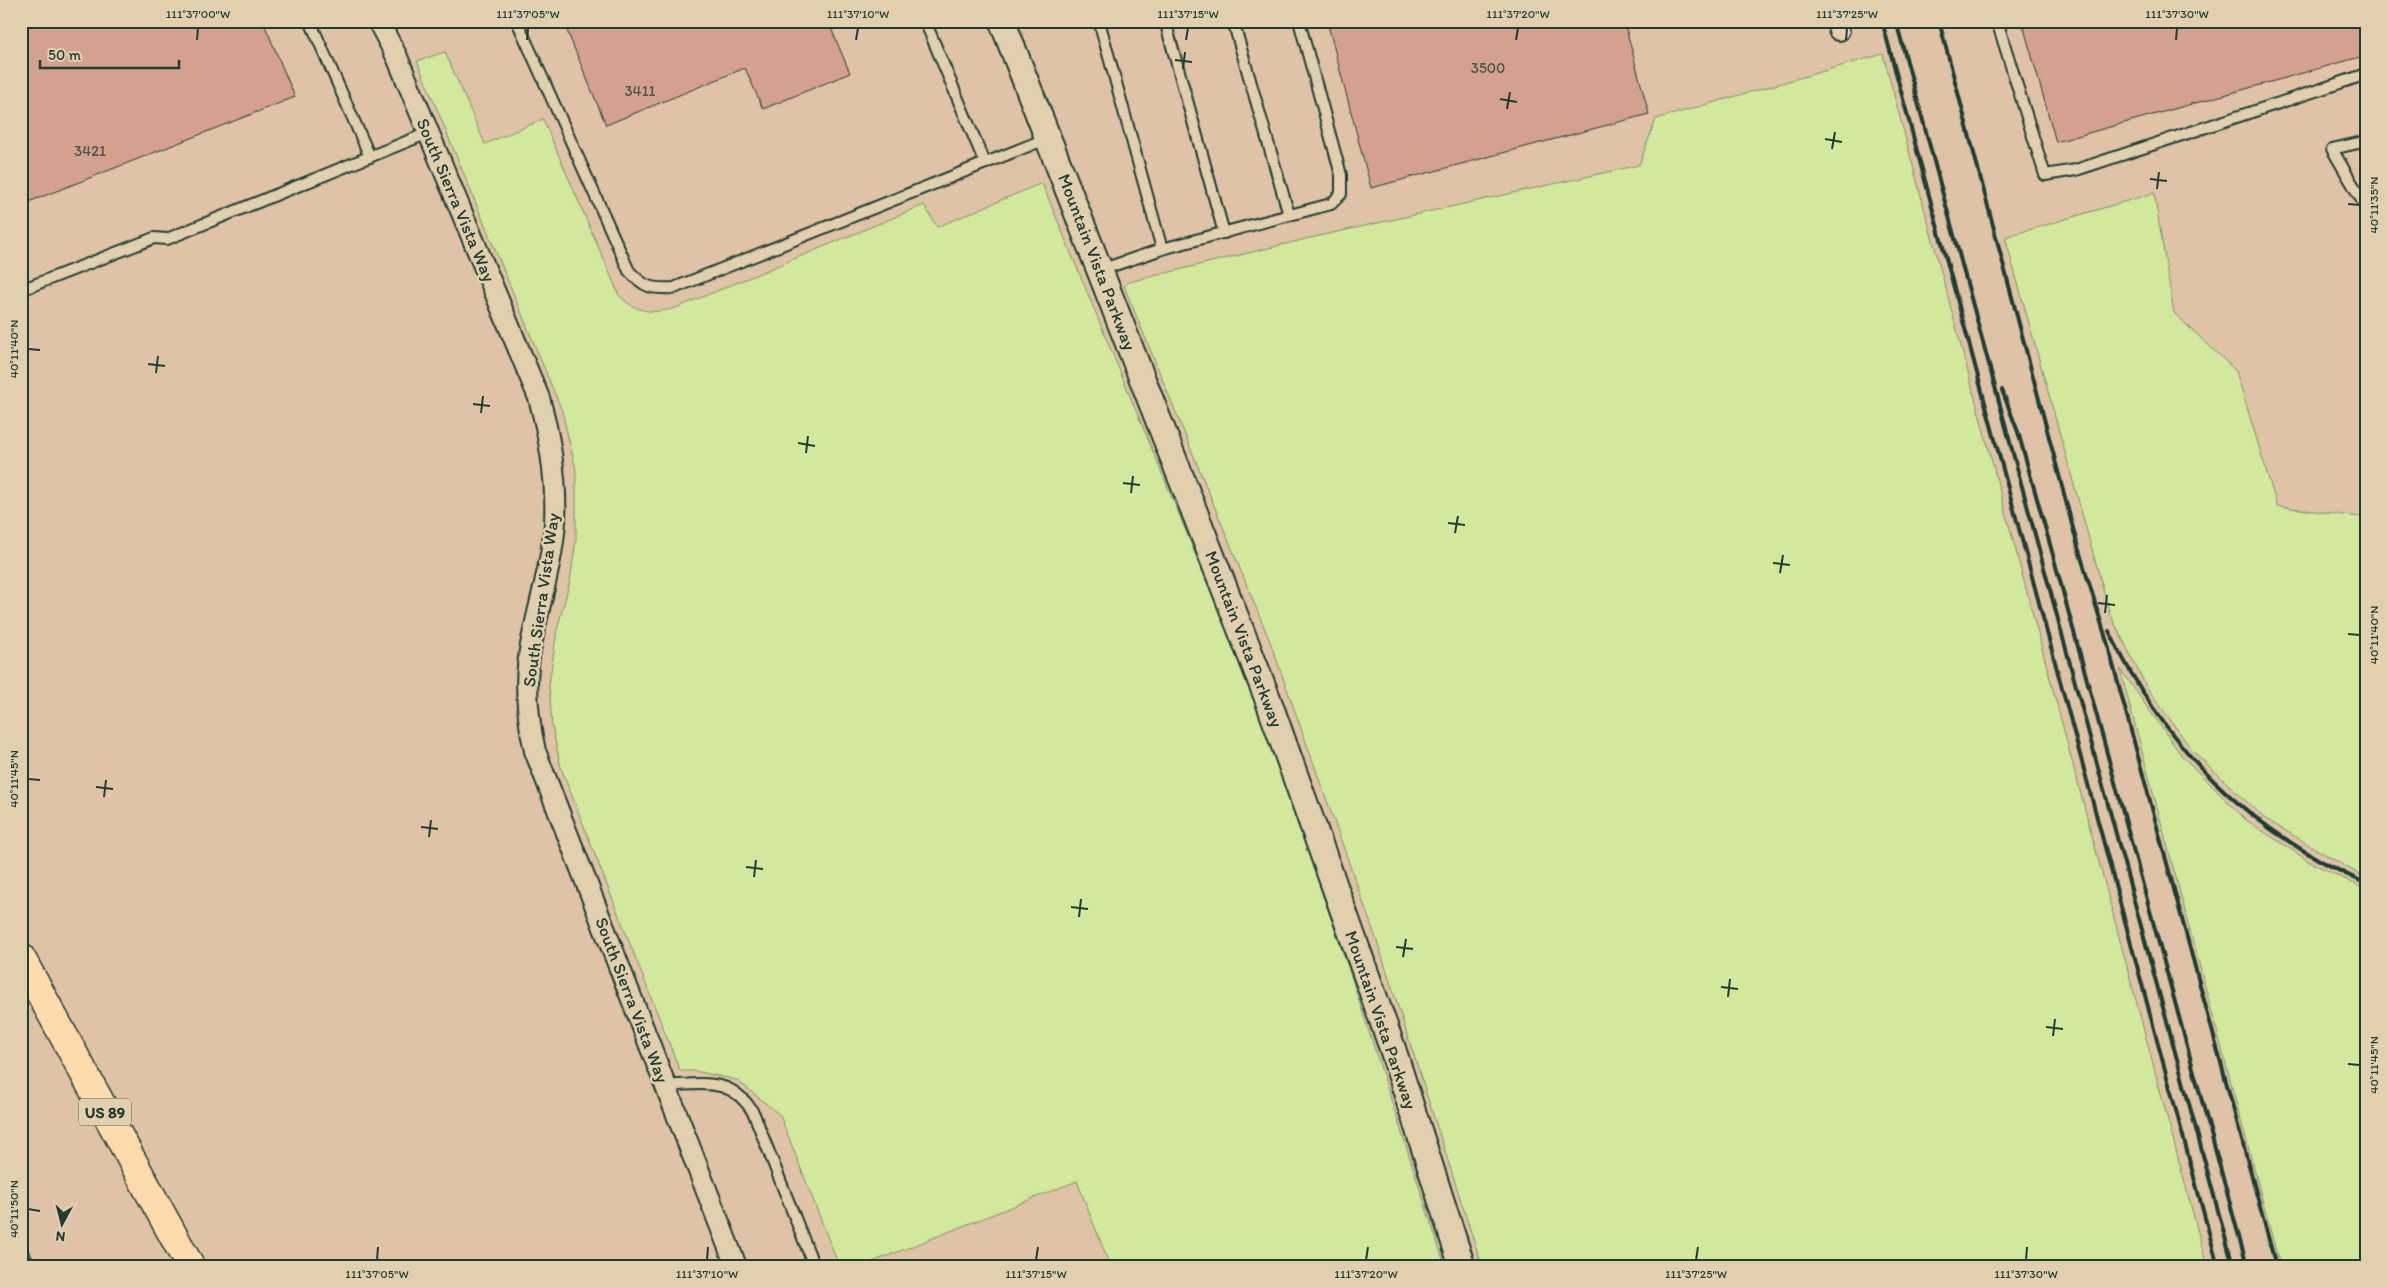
<svg xmlns="http://www.w3.org/2000/svg" width="2388" height="1287" font-family="Itim,sans-serif">
  <rect width="100%" height="100%" fill="#e0c3a6"/>
  <filter id="ink" filterUnits="userSpaceOnUse"><feTurbulence type="fractalNoise" baseFrequency=".02" numOctaves="2"/><feDisplacementMap in="SourceGraphic" scale="10" xChannelSelector="R" yChannelSelector="G"/><feConvolveMatrix kernelMatrix="1 2 1 2 8 2 1 2 1" color-interpolation-filters="sRGB"/></filter>
  <g filter="url(#ink)">
    <g fill="#d1e89d" stroke="#789268">
      <path d="M445 52 485 144 543 119 619 295C635 313 654 314 676 308L924 205 937 227 1042 183 1249 684 1349 970 1445 1266H1110L1077 1181 862 1266H839L780 1115 737 1080 695 1071H680L561 768 552 726 549 685 557 630 570 581 576 540V470L562 411 417 61Z"/>
      <polygon points="1883,54 2207,1266 1482,1266 1378,944 1271,644 1124,286 1129,282 1310,238 1639,165 1656,119"/>
      <polygon points="2154,193 2174,313 2236,371 2277,506 2367,518 2367,879 2264,818 2192,750 2146,686 2110,614 2005,237"/>
      <polygon points="2120,669 2182,756 2246,820 2310,862 2367,890 2367,1266 2280,1266"/>
    </g>
    <g fill="#d3a18e" stroke="#1f3d34">
      <polygon points="21,21 263,21 295,97 21,205"/>
      <polygon points="563,21 828,21 850,73 763,109 745,68 606,125"/>
      <polygon points="1327,21 1624,21 1649,114 1371,188"/>
      <polygon points="2022,21 2367,21 2367,55 2056,142"/>
    </g>
    <g fill="none" stroke-linecap="round" stroke-linejoin="round">
      <g stroke="#1f3d34" stroke-width="14">
        <g id="service">
          <polyline points="310,21 370,157"/>
          <path d="M517 21 629 271C645 288 651 289 674 288L1048 138"/>
          <polyline points="925,21 985,163"/>
          <polyline points="1099,21 1162,249 1100,270"/>
          <polyline points="1165,21 1224,233"/>
          <polyline points="1233,21 1289,215"/>
          <polyline points="1997,21 2045,175 2076,170 2367,74"/>
          <polyline points="2367,141 2332,149 2367,209"/>
          <polyline points="1162,249 1331,204 1341,194 1341,175 1299,21"/>
          <polyline points="21,290 154,238 167,239 428,133"/>
          <path d="M665 1086C703 1084 732 1076 754 1114L814 1266"/>
          <polyline points="21,1251 30,1266"/>
        </g>
      </g>
      <g stroke="#1f3d34" stroke-width="24">
        <g id="minor">
          <path d="M378 21 397 57 539 398C550 438 557 479 555 522 552 564 539 604 531 645 524 680 527 716 535 751L736 1266"/>
          <polyline points="1837,21 1839,30"/>
        </g>
      </g>
      <g stroke="#1f3d34" stroke-width="29">
        <polyline id="tertiary" points="1002,21 1267,697 1392,1047 1462,1266"/>
      </g>
      <g stroke="#1f3d34" stroke-width="31">
        <polyline id="primary" points="21,958 190,1266"/>
      </g>
      <use href="#service" stroke="#e1cfad" stroke-width="10"/>
      <use href="#minor" stroke="#e1cfad" stroke-width="20"/>
      <use href="#tertiary" stroke="#e1cfad" stroke-width="25"/>
      <use href="#primary" stroke="#fedbac" stroke-width="28"/>
      <g stroke="#1f3d34" stroke-width="4">
        <polyline points="1882,21 2218,1266"/>
        <polyline points="1896,21 2233,1266"/>
        <polyline points="1939,21 2078,547 2107,642 2276,1266"/>
        <polyline points="2002,390 2018,432 2051,548 2247,1266"/>
        <path d="M2109 631C2166 749 2247 830 2367 884"/>
      </g>
    </g>
  </g>
  <path fill="none" stroke="#1f3d34" stroke-width="2" d="M197 40 198 28M527 40 528 28M856 40 858 28M1186 40 1188 28M1516 40 1518 28M1846 40 1847 28M2176 40 2177 28M1175 60 1192 62M1183 69 1185 52M1500 99 1517 102M1507 109 1510 92M1825 139 1842 142M1832 149 1835 132M2150 179 2167 181M2157 189 2159 172M2348 204 2360 205M28 349 40 350M148 364 165 366M156 373 158 356M473 404 490 406M481 413 483 396M798 443 815 446M806 453 808 436M1123 483 1140 485M1131 493 1133 476M1448 523 1465 525M1455 533 1458 516M1773 563 1790 565M1780 573 1783 555M2098 603 2115 605M2105 613 2107 595M2348 634 2360 635M28 779 40 780M96 787 113 789M104 797 106 780M421 827 438 829M429 837 431 820M746 867 763 869M754 877 756 860M1071 907 1088 909M1079 917 1081 899M1396 947 1413 949M1403 957 1406 939M1721 987 1738 989M1728 997 1730 979M2046 1027 2063 1029M2053 1036 2055 1019M2348 1064 2360 1065M28 1209 40 1211M377 1260 378 1247M707 1260 708 1247M1036 1260 1038 1247M1366 1260 1368 1247M1696 1260 1698 1247M2026 1260 2027 1247"/>
  <g text-anchor="middle" stroke-width="5" stroke-linejoin="round" paint-order="stroke">
    <g font-size="15" fill="#4c564a">
      <text x="1488" y="73">3500</text>
      <text x="640" y="96">3411</text>
      <text x="90" y="156">3421</text>
    </g>
    <rect fill="#e1cfad" stroke="#596958" stroke-width="1" x="79" y="1098.5" width="52" height="27" rx="4"/>
    <g font-size="16" font-weight="bold" fill="#1f3d34">
      <text x="105" y="1118">US 89</text>
    </g>
    <g font-size="18" fill="#1f3d34" stroke="#e1cfad">
      <text transform="translate(456 200) rotate(67)" y="6">South Sierra Vista Way</text>
      <text transform="translate(1097 262) rotate(69)" y="6">Mountain Vista Parkway</text>
      <text transform="translate(541 600) rotate(-82)" y="6">South Sierra Vista Way</text>
      <text transform="translate(1244 639) rotate(69)" y="6">Mountain Vista Parkway</text>
      <text transform="translate(632 1000) rotate(69)" y="6">South Sierra Vista Way</text>
      <text transform="translate(1381 1020) rotate(71)" y="6">Mountain Vista Parkway</text>
    </g>
  </g>
  <rect width="2388" height="1287" fill="none" stroke="#e1cfad" stroke-width="55"/>
  <g transform="translate(62 1224) rotate(187)" stroke="#e1cfad" stroke-width="4" paint-order="stroke">
  <path d="M0-4L9 19L0 12L-9 19Z" fill="#1f3d34"/>
  <text y="-8" font-size="14" font-weight="bold" text-anchor="middle" fill="#1f3d34">N</text>
  </g>
  <path d="M40 60v8h139v-8" fill="none" stroke="#1f3d34" stroke-width="2.5"/>
  <text x="48" y="60" font-size="15" fill="#1f3d34" stroke="#e1cfad" stroke-width="4" paint-order="stroke">50 m</text>
  <rect x="28" y="28" width="2332" height="1232" fill="none" stroke="#1f3d34" stroke-width="2"/>
  <g font-size="12" text-anchor="middle" fill="#1f3d34">
    <text x="198" y="18">111°37'00"W</text>
    <text x="528" y="18">111°37'05"W</text>
    <text x="858" y="18">111°37'10"W</text>
    <text x="1188" y="18">111°37'15"W</text>
    <text x="1518" y="18">111°37'20"W</text>
    <text x="1847" y="18">111°37'25"W</text>
    <text x="2177" y="18">111°37'30"W</text>
    <text transform="translate(2374 205) rotate(-90)" y="4">40°11'35"N</text>
    <text transform="translate(14 349) rotate(-90)" y="4">40°11'40"N</text>
    <text transform="translate(2374 635) rotate(-90)" y="4">40°11'40"N</text>
    <text transform="translate(14 779) rotate(-90)" y="4">40°11'45"N</text>
    <text transform="translate(2374 1065) rotate(-90)" y="4">40°11'45"N</text>
    <text transform="translate(14 1209) rotate(-90)" y="4">40°11'50"N</text>
    <text x="377" y="1278">111°37'05"W</text>
    <text x="707" y="1278">111°37'10"W</text>
    <text x="1036" y="1278">111°37'15"W</text>
    <text x="1366" y="1278">111°37'20"W</text>
    <text x="1696" y="1278">111°37'25"W</text>
    <text x="2026" y="1278">111°37'30"W</text>
  </g>
</svg>
